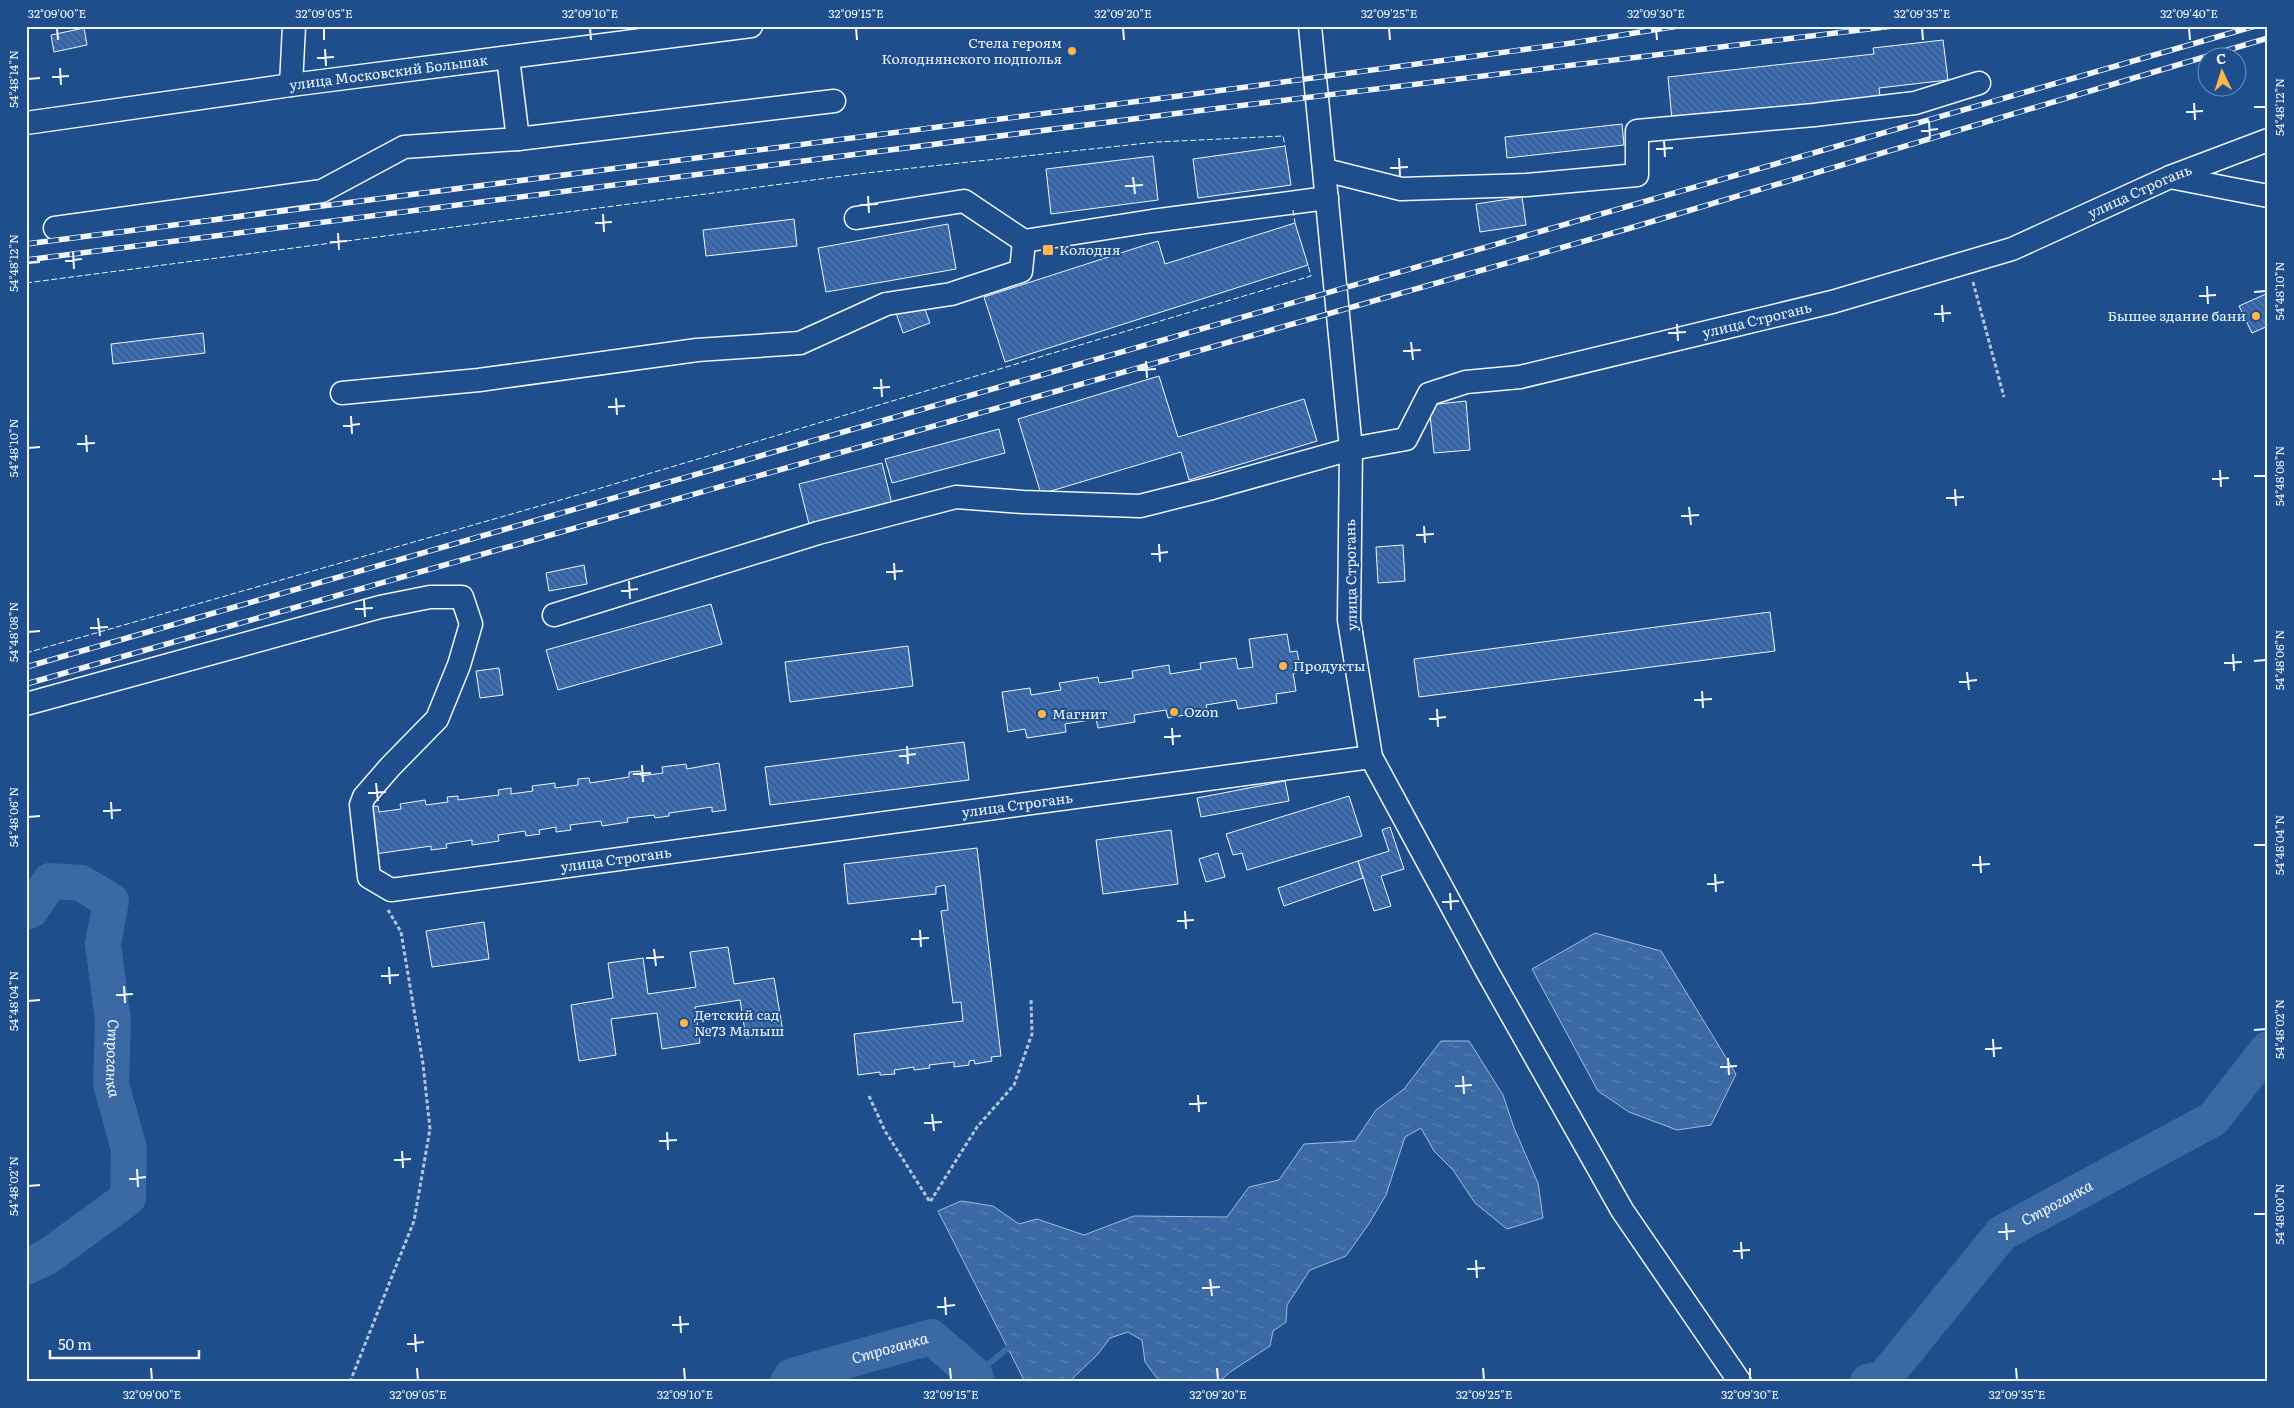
<svg xmlns="http://www.w3.org/2000/svg" width="2294" height="1408" font-family="Literata,serif">
  <defs>
    <pattern id="water-ripples" width="26" height="14" patternUnits="userSpaceOnUse" patternTransform="scale(1.25)"><rect width="26" height="14" fill="#3b69a3"/><path d="M2 4q2-2 4 0t4 0M15 11q2-2 4 0t4 0" fill="none" stroke="#587fb1"/></pattern>
    <pattern id="building-back-hatch" width="6" height="6" patternUnits="userSpaceOnUse" patternTransform="scale(1.25)"><rect width="6" height="6" fill="#3563a3"/><path d="M-1 5l2 2M0 0l6 6M5-1l2 2" fill="none" stroke="#537ab1"/></pattern>
  </defs>
  <rect width="100%" height="100%" fill="#1f4e8c"/>
  <g fill="url(#water-ripples)" stroke="#a8bbd7">
    <polygon points="1595,933 1661,951 1736,1074 1711,1125 1677,1130 1629,1112 1598,1091 1532,969"/>
    <polygon points="1441,1041 1469,1041 1503,1095 1514,1128 1538,1183 1543,1218 1507,1229 1475,1203 1453,1170 1434,1151 1421,1128 1405,1137 1386,1195 1368,1225 1346,1256 1310,1270 1287,1305 1286,1322 1273,1331 1270,1346 1230,1372 1219,1382 1160,1382 1145,1362 1142,1340 1128,1332 1110,1338 1098,1354 1072,1379 1062,1382 1025,1382 938,1211 961,1201 993,1206 1019,1224 1037,1219 1084,1235 1134,1216 1227,1217 1249,1187 1279,1180 1304,1144 1355,1141 1376,1110 1404,1089"/>
  </g>
  <g fill="none" stroke-linecap="round" stroke-linejoin="round">
    <g stroke="#3b69a3" stroke-width="6">
      <polyline points="975,1375 1008,1348"/>
      <polyline points="1884,1378 1886,1382"/>
    </g>
    <g stroke="#3b69a3" stroke-width="36">
      <path id="s1" d="M26 912 31 910 50 881 81 883 111 901 103 944 113 1021 111 1084 129 1149 128 1198 47 1257 26 1267"/>
      <path id="s2" d="M788 1382 792 1376 931 1337 975 1375 977 1382"/>
      <path id="s3" d="M1868 1382 1884 1378 2002 1233 2213 1119 2268 1049"/>
    </g>
  </g>
  <g fill="url(#building-back-hatch)" stroke="#f2f6ff">
    <polygon points="84,28 87,45 54,52 51,35"/>
    <polygon points="1943,40 1948,80 1879,88 1880,96 1672,120 1668,77 1874,54 1873,48"/>
    <polygon points="1622,124 1624,145 1507,158 1505,137"/>
    <polygon points="1285,146 1291,185 1198,198 1193,159"/>
    <polygon points="1153,156 1158,200 1051,214 1046,169"/>
    <polygon points="1522,197 1526,225 1480,232 1476,204"/>
    <polygon points="794,219 797,246 706,256 703,230"/>
    <polygon points="1295,223 1308,265 1005,362 984,297 1158,241 1165,264"/>
    <polygon points="948,224 956,269 826,292 818,248"/>
    <polygon points="2268,293 2268,326 2252,333 2239,306"/>
    <polygon points="923,304 930,323 903,333 896,313"/>
    <polygon points="203,333 205,353 113,364 111,344"/>
    <polygon points="1159,376 1178,437 1304,399 1317,441 1189,480 1181,452 1041,494 1018,419"/>
    <polygon points="1466,401 1470,450 1434,453 1429,405"/>
    <polygon points="999,429 1005,453 892,483 885,459"/>
    <polygon points="882,463 892,504 809,524 799,484"/>
    <polygon points="1403,545 1405,581 1378,583 1376,547"/>
    <polygon points="584,565 587,584 549,591 546,573"/>
    <polygon points="711,604 722,644 558,690 546,650"/>
    <polygon points="1770,612 1775,651 1419,697 1414,659"/>
    <polygon points="1287,634 1290,652 1297,651 1301,672 1293,673 1296,691 1276,694 1277,703 1238,709 1236,700 1206,705 1207,711 1168,718 1166,710 1134,715 1135,722 1098,728 1096,719 1065,724 1066,732 1027,738 1025,729 1008,732 1002,692 1030,688 1031,695 1061,690 1059,683 1098,677 1099,683 1133,678 1132,671 1169,665 1170,674 1201,669 1200,663 1236,658 1238,669 1253,667 1249,639"/>
    <polygon points="908,646 913,686 790,702 785,662"/>
    <polygon points="499,668 503,695 480,698 476,671"/>
    <polygon points="964,742 969,780 770,805 765,767"/>
    <polygon points="719,763 726,810 712,812 712,807 669,813 669,816 655,818 654,815 627,818 628,822 602,826 601,821 570,825 571,830 556,832 556,827 539,830 540,834 526,836 525,831 498,835 499,841 472,845 472,840 446,844 447,848 431,850 431,846 375,854 368,807 378,806 379,812 401,809 400,804 425,800 426,805 448,802 447,797 458,796 458,800 499,795 498,790 511,788 511,794 533,791 532,786 555,783 555,788 578,785 578,779 589,778 590,783 629,777 629,772 640,771 641,776 663,773 662,767 686,764 687,769"/>
    <polygon points="1285,781 1289,801 1201,817 1197,798"/>
    <polygon points="1349,796 1362,836 1247,870 1242,853 1233,855 1226,834"/>
    <polygon points="1390,827 1404,869 1381,876 1391,906 1374,911 1358,861 1389,851 1382,830"/>
    <polygon points="1171,830 1178,884 1103,894 1096,840"/>
    <polygon points="977,848 1001,1056 991,1057 992,1061 975,1064 974,1060 969,1061 969,1065 954,1067 954,1062 929,1065 930,1068 914,1070 914,1067 894,1070 895,1074 880,1075 880,1072 858,1075 854,1034 963,1021 961,1002 953,1003 941,911 948,910 945,885 936,887 936,894 848,904 844,864"/>
    <polygon points="1218,853 1225,877 1206,882 1199,859"/>
    <polygon points="1358,861 1363,878 1284,906 1278,888"/>
    <polygon points="484,922 489,959 432,967 426,931"/>
    <polygon points="728,947 734,984 774,978 783,1032 746,1038 740,1000 695,1007 700,1043 662,1049 657,1013 611,1019 616,1055 579,1061 571,1005 613,998 608,963 643,958 648,994 696,987 690,952"/>
  </g>
  <g fill="none" stroke-linecap="round" stroke-linejoin="round">
    <g stroke="#f2f6ff" stroke-width="25">
      <g id="minor">
        <polyline points="291,85 294,26"/>
        <path id="s4" d="M26 123 291 85 751 26"/>
        <polyline points="518,139 834,101"/>
        <polyline points="1325,170 1401,189 1527,185 1637,175 1637,131 1814,115 1915,103 1979,83"/>
        <polyline points="2170,177 2268,196"/>
        <polyline points="856,218 964,201 1024,241 1152,221 1327,198"/>
        <polyline points="55,228 322,191 404,147 518,139 508,58"/>
        <polyline points="342,393 479,380 697,350 800,343 886,304 951,294 1021,271 1024,241"/>
        <polyline points="554,615 818,533 956,497 1023,502 1140,506 1212,488 1351,449 1310,26"/>
        <path id="s5" d="M26 704 380 607 430 597H462L471 624 459 665 437 719 390 767 364 797 361 805 369 877 391 890 1371 757 1349 620 1351 449 1406 439 1429 394 1466 382 1520 377 1832 302 2012 249 2170 177 2268 140"/>
        <polyline points="1371,757 1488,973 1622,1210 1740,1382"/>
      </g>
    </g>
    <g stroke="#b3c4dc" stroke-width="3" stroke-dasharray="4 2.5" stroke-linecap="butt">
      <polyline points="1973,282 2004,397"/>
      <polyline points="869,1096 885,1131 930,1202 977,1127 1014,1085 1032,1034 1031,1000"/>
      <polyline points="350,1382 414,1221 430,1129 423,1064 401,932 388,910"/>
    </g>
    <use href="#minor" stroke="#1f4e8c" stroke-width="22"/>
    <g stroke="#f2f6ff" stroke-width="5.5">
      <g id="rail">
        <polyline points="26,244 1179,96 1572,43 1678,26"/>
        <polyline points="26,260 1180,113 1893,26"/>
        <polyline points="26,667 2255,26"/>
        <polyline points="26,684 1627,229 2268,38"/>
      </g>
    </g>
    <use href="#rail" stroke="#1f4e8c" stroke-width="4" stroke-dasharray="11" stroke-linecap="butt"/>
    <g stroke="#f2f6ff" stroke-width="1" stroke-dasharray="6 2.5" stroke-linecap="butt">
      <polyline points="1293,210 1295,223"/>
      <polyline points="26,283 866,173 1157,142 1283,136 1285,146"/>
      <polyline points="26,653 564,499 1311,276 1308,265"/>
    </g>
  </g>
  <path fill="none" stroke="#f2f6ff" stroke-width="2" d="M57 28 58 40M324 28V40M590 28 591 40M856 28 857 40M1123 28 1124 40M1389 28 1390 40M1656 28 1657 40M1922 28 1923 40M2189 28 2190 40M325 49 326 66M317 58 334 57M60 68 61 85M52 77 69 76M28 79 40 78M2194 103 2195 120M2254 107H2266M2186 112 2203 111M1929 121 1930 139M1921 131 1938 129M1664 140 1665 157M1656 149 1673 148M1399 158 1400 176M1390 168 1408 167M1133 177 1135 194M1125 186 1143 185M868 196 869 213M860 205 878 204M603 214 604 232M595 223 612 222M338 233 339 250M330 242 347 241M73 251 74 269M65 261 82 259M28 263 40 262M2207 286 2208 304M2254 292 2266 291M2199 296 2216 295M1942 305 1943 322M1934 314 1951 313M1677 324 1678 341M1668 333 1686 332M1411 342 1413 360M1403 351 1421 350M1146 361 1147 378M1138 370 1156 369M881 379 882 397M873 388 890 387M616 398 617 415M608 407 625 406M351 416 352 434M343 426 360 424M86 435 87 452M77 444 95 443M28 448 40 447M2220 470 2221 487M2254 476H2266M2212 479 2229 478M1955 489 1956 506M1946 498 1964 497M1689 507 1691 525M1681 516 1699 515M1424 526 1425 543M1416 535 1434 534M1159 544 1160 562M1151 554 1168 552M894 563 895 580M886 572 903 571M629 581 630 599M621 591 638 589M364 600 365 617M355 609 373 608M98 618 100 636M90 628 108 627M28 632 40 631M2233 654 2234 671M2254 661 2266 660M2224 663 2242 662M1967 672 1969 690M1959 682 1977 680M1702 691 1703 708M1694 700 1712 699M1437 709 1438 727M1429 719 1446 717M1172 728 1173 745M1164 737 1181 736M907 746 908 764M899 756 916 754M642 765 643 782M633 774 651 773M376 783 378 801M368 793 386 792M111 802 112 819M103 811 121 810M28 817 40 816M2254 845H2266M1980 856 1981 873M1972 865 1990 864M1715 874 1716 892M1707 884 1724 882M1450 893 1451 910M1442 902 1459 901M1185 911 1186 929M1177 921 1194 920M920 930 921 947M911 939 929 938M654 949 656 966M646 958 664 957M389 967 390 984M381 976 399 975M124 986 125 1003M116 995 133 994M28 1001 40 1000M2254 1030 2266 1029M1993 1039 1994 1057M1985 1049 2002 1048M1728 1058 1729 1075M1720 1067 1737 1066M1463 1076 1464 1094M1455 1086 1472 1085M1198 1095 1199 1112M1189 1104 1207 1103M932 1114 934 1131M924 1123 942 1122M667 1132 668 1150M659 1141 677 1140M402 1151 403 1168M394 1160 411 1159M137 1169 138 1187M129 1179 146 1177M28 1186 40 1185M2254 1214H2266M2006 1223 2007 1240M1998 1232 2015 1231M1741 1242 1742 1259M1733 1251 1750 1250M1476 1260 1477 1278M1467 1269 1485 1268M1210 1279 1212 1296M1202 1288 1220 1287M945 1297 946 1315M937 1307 955 1305M680 1316 681 1333M672 1325 689 1324M415 1334 416 1352M407 1344 424 1342M151 1368 152 1380M417 1368 418 1380M684 1368 685 1380M950 1368 951 1380M1217 1368 1218 1380M1483 1368 1484 1380M1750 1368V1380M2016 1368 2017 1380"/>
  <g fill="#ffb74d" stroke="#1f4e8c" stroke-width="2">
    <circle cx="1072" cy="51" r="5"/>
    <rect x="1042" y="244" width="12" height="12" rx="2.5"/>
    <circle cx="2256" cy="316" r="5"/>
    <circle cx="1283" cy="666" r="5"/>
    <circle cx="1174" cy="712" r="5"/>
    <circle cx="1042" cy="714" r="5"/>
    <circle cx="684" cy="1023" r="5"/>
  </g>
  <g text-anchor="middle" stroke-width="4" stroke-linejoin="round" paint-order="stroke">
    <g font-size="14" fill="#f2f6ff" stroke="#1f4e8c" text-anchor="start">
      <text x="1062" y="48" text-anchor="end">Стела героям<tspan x="1062" dy="16">Колоднянского подполья</tspan></text>
      <text x="1059" y="255">Колодня</text>
      <text x="2246" y="321" text-anchor="end">Бышее здание бани</text>
      <text x="1293" y="671">Продукты</text>
      <text x="1184" y="717">Ozon</text>
      <text x="1052" y="719">Магнит</text>
      <text x="694" y="1020">Детский сад<tspan x="694" dy="16">№73 Малыш</tspan></text>
    </g>
    <g font-size="14" fill="#f2f6ff" stroke="#1f4e8c">
      <text dy="5" stroke="none"><textPath href="#s4" startOffset="366">улица Московский Большак</textPath></text>
      <text dy="5" stroke="none"><textPath href="#s5" startOffset="2940">улица Строгань</textPath></text>
      <text dy="5" stroke="none"><textPath href="#s5" startOffset="2535">улица Строгань</textPath></text>
      <text transform="translate(1351 575) rotate(-91)" y="5">улица Строгань</text>
      <text dy="5" stroke="none"><textPath href="#s5" startOffset="1425">улица Строгань</textPath></text>
      <text dy="5" stroke="none"><textPath href="#s5" startOffset="1020">улица Строгань</textPath></text>
    </g>
    <g font-size="15" font-style="italic" fill="#f2f6ff" stroke="#1f4e8c">
      <text dy="5" stroke="none"><textPath href="#s1" startOffset="265">Строганка</textPath></text>
      <text dy="5" stroke="none"><textPath href="#s3" startOffset="266">Строганка</textPath></text>
      <text dy="5" stroke="none"><textPath href="#s2" startOffset="109">Строганка</textPath></text>
    </g>
  </g>
  <rect width="2294" height="1408" fill="none" stroke="#1f4e8c" stroke-width="55"/>
  <g transform="translate(2222 72) rotate(356)"><circle r="24" fill="#1f4e8c" stroke="#7391ba"/>
  <path d="M0-4L9 19L0 12L-9 19Z" fill="#ffb74d"/>
  <text y="-8" font-size="14" font-weight="bold" text-anchor="middle" fill="#f2f6ff">С</text>
  </g>
  <path d="M50 1350v8h149v-8" fill="none" stroke="#f2f6ff" stroke-width="2.5"/>
  <text x="58" y="1350" font-size="15" fill="#f2f6ff" stroke="#1f4e8c" stroke-width="4" paint-order="stroke">50 m</text>
  <rect x="28" y="28" width="2238" height="1352" fill="none" stroke="#f2f6ff" stroke-width="2"/>
  <g font-size="12" text-anchor="middle" fill="#f2f6ff">
    <text x="57" y="18">32°09'00"E</text>
    <text x="324" y="18">32°09'05"E</text>
    <text x="590" y="18">32°09'10"E</text>
    <text x="856" y="18">32°09'15"E</text>
    <text x="1123" y="18">32°09'20"E</text>
    <text x="1389" y="18">32°09'25"E</text>
    <text x="1656" y="18">32°09'30"E</text>
    <text x="1922" y="18">32°09'35"E</text>
    <text x="2189" y="18">32°09'40"E</text>
    <text transform="translate(14 79) rotate(-90)" y="4">54°48'14"N</text>
    <text transform="translate(2280 107) rotate(-90)" y="4">54°48'12"N</text>
    <text transform="translate(14 263) rotate(-90)" y="4">54°48'12"N</text>
    <text transform="translate(2280 291) rotate(-90)" y="4">54°48'10"N</text>
    <text transform="translate(14 448) rotate(-90)" y="4">54°48'10"N</text>
    <text transform="translate(2280 476) rotate(-90)" y="4">54°48'08"N</text>
    <text transform="translate(14 632) rotate(-90)" y="4">54°48'08"N</text>
    <text transform="translate(2280 660) rotate(-90)" y="4">54°48'06"N</text>
    <text transform="translate(14 817) rotate(-90)" y="4">54°48'06"N</text>
    <text transform="translate(2280 845) rotate(-90)" y="4">54°48'04"N</text>
    <text transform="translate(14 1001) rotate(-90)" y="4">54°48'04"N</text>
    <text transform="translate(2280 1029) rotate(-90)" y="4">54°48'02"N</text>
    <text transform="translate(14 1186) rotate(-90)" y="4">54°48'02"N</text>
    <text transform="translate(2280 1214) rotate(-90)" y="4">54°48'00"N</text>
    <text x="152" y="1399">32°09'00"E</text>
    <text x="418" y="1399">32°09'05"E</text>
    <text x="685" y="1399">32°09'10"E</text>
    <text x="951" y="1399">32°09'15"E</text>
    <text x="1218" y="1399">32°09'20"E</text>
    <text x="1484" y="1399">32°09'25"E</text>
    <text x="1750" y="1399">32°09'30"E</text>
    <text x="2017" y="1399">32°09'35"E</text>
  </g>
</svg>
